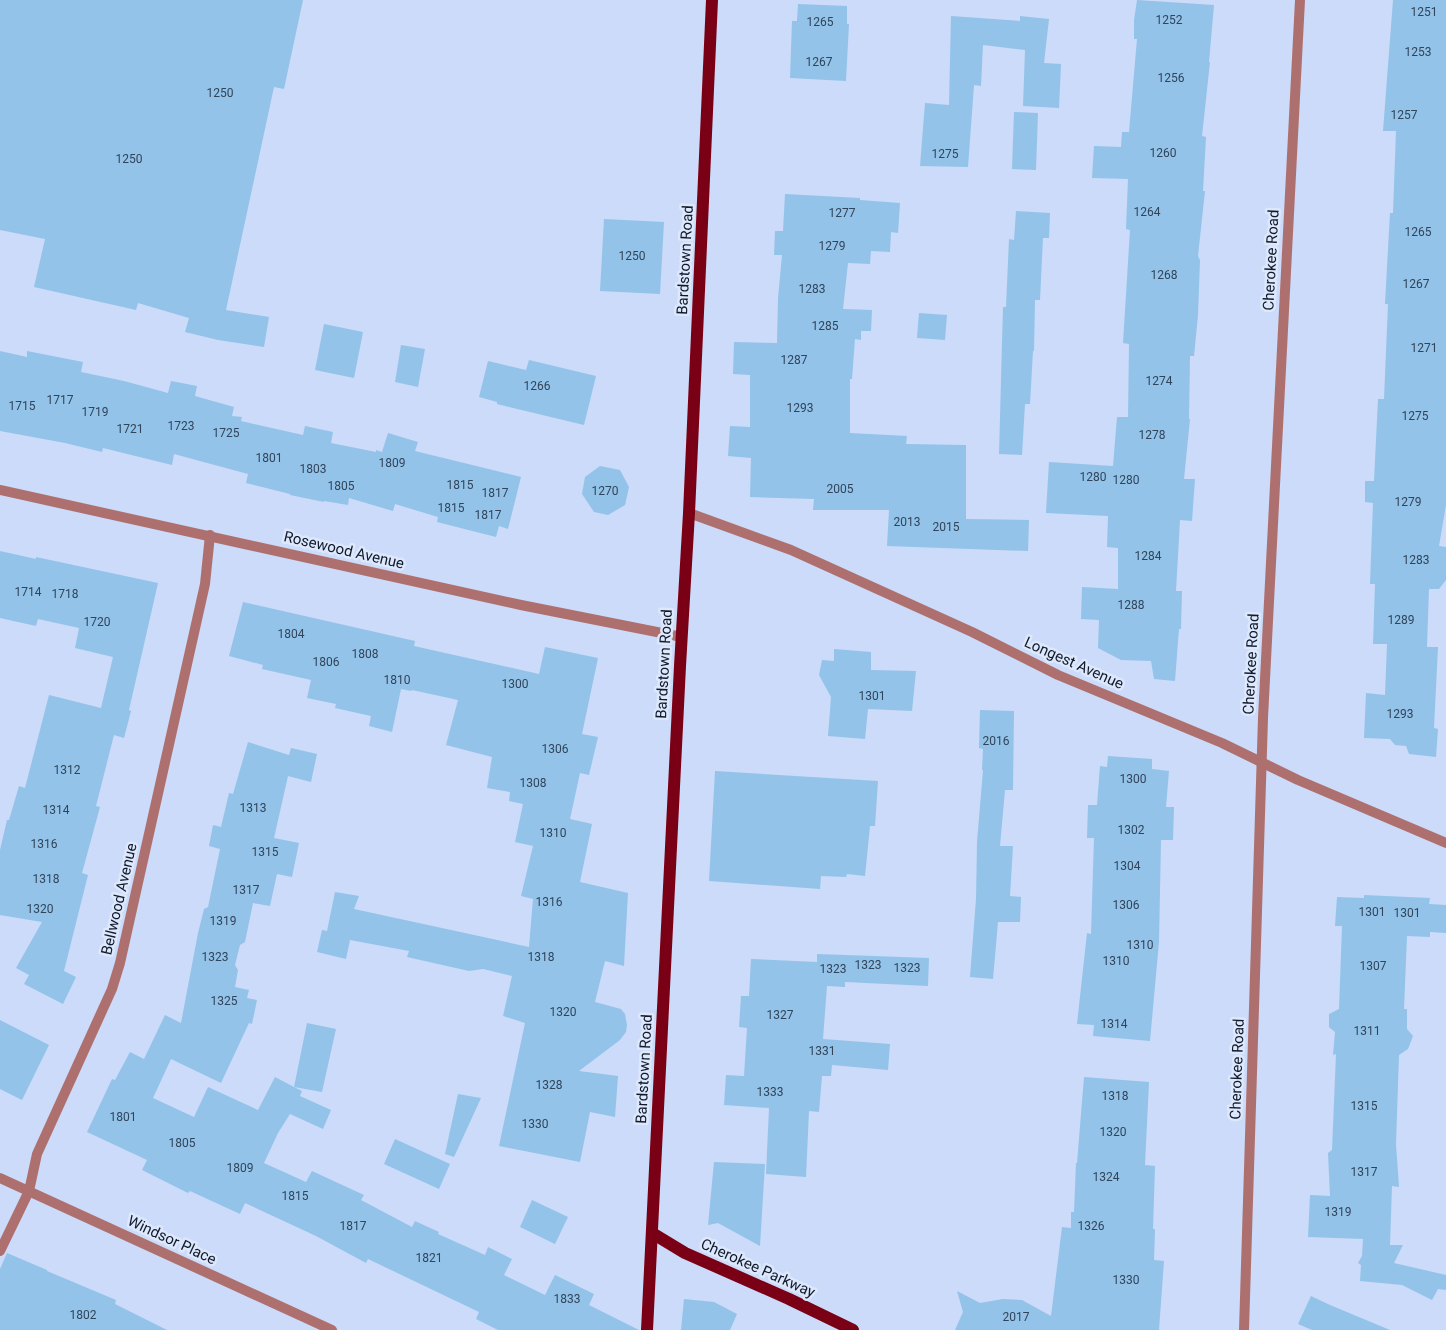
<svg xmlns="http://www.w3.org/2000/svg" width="1446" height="1330" font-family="Roboto,sans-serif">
  <rect width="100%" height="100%" fill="#cbdbf9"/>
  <g fill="#93c3e9">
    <polygon points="0,0 303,0 284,89 274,87 226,310 269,317 264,347 218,340 185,332 189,318 138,303 136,310 34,287 45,239 0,230"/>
    <polygon points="1137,0 1214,5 1209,62 1210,62 1202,136 1206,137 1203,191 1205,191 1198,256 1200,260 1198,315 1194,356 1190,356 1189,419 1190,419 1184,479 1195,479 1192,521 1180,520 1176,591 1182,591 1181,629 1179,629 1175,681 1154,679 1151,661 1121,660 1098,648 1099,620 1081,619 1082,587 1118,589 1118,548 1107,547 1108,516 1046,513 1049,462 1113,466 1117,417 1128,417 1129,344 1123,343 1130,230 1126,229 1128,179 1092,178 1094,146 1121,147 1122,132 1129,132 1137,39 1134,39 1134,20"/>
    <polygon points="1393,0 1446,0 1446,505 1439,546 1446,547 1446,580 1439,589 1429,589 1427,647 1438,647 1434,728 1438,729 1436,757 1409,754 1406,746 1395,745 1390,739 1364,738 1366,693 1385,695 1387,644 1373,644 1375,584 1370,584 1373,503 1365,502 1365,481 1374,481 1378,399 1384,399 1388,304 1385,304 1390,213 1393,213 1396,131 1383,131"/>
    <polygon points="798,4 847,6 847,24 849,24 846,81 790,78 792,21 797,21"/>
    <polygon points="951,16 1020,21 1020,16 1049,19 1044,63 1061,64 1059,108 1023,106 1025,50 983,45 981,86 974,85 968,167 920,166 925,103 949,105"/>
    <polygon points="1014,112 1038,113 1036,170 1012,169"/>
    <polygon points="785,194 860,198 860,200 900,203 898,233 891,232 890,252 871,251 870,264 848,263 843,309 872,310 871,331 861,331 861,340 855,339 852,379 850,379 850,433 907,436 906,444 966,445 966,519 1029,520 1028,551 887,546 889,510 813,510 814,499 750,497 751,458 728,456 730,426 750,427 750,375 733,374 734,342 777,343 778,298 782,255 774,255 775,231 783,231"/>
    <polygon points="1016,211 1050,213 1049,238 1043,238 1040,300 1035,300 1034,351 1033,351 1030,404 1025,404 1022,455 999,454 1003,307 1006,307 1009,239 1014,240"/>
    <polygon points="604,219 664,222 660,294 600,291"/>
    <polygon points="919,313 947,315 945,340 917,338"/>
    <polygon points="324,324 363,332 354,378 315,370"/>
    <polygon points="401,345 425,349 418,387 395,382"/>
    <polygon points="0,351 27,357 27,351 83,362 81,372 124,381 168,393 171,381 197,386 195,396 234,407 232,416 242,417 241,421 303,435 305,426 333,432 331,443 376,452 376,450 382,452 388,433 418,442 415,451 521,477 508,529 499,526 496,537 437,522 438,517 395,504 393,511 349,498 348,505 324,501 324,502 290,495 290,494 246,483 248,474 174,454 172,465 103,448 102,452 65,443 0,431"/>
    <polygon points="529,360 596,376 584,425 497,404 497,402 479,397 488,361 526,370"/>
    <polygon points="600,466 620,470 629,487 625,505 608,515 594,512 582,494 585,477"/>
    <polygon points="0,551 36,559 36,557 158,583 129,710 131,711 124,738 114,735 96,806 100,807 82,873 88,875 64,971 76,977 63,1004 24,984 29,975 16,968 42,922 0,915 0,850 7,820 9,820 19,786 25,788 49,695 101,708 113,657 75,648 79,628 38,619 36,626 0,618"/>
    <polygon points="243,602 415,641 414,646 539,674 545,647 598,658 582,734 598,737 589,775 580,773 570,819 592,824 580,882 628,893 624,966 605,961 595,1002 621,1009 625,1014 627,1025 626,1032 620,1040 579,1071 618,1076 615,1117 590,1112 580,1162 499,1146 525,1023 503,1016 512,976 483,969 469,971 407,957 409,951 350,940 346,959 317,952 322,930 327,931 335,892 359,896 354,909 529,947 533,899 521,896 533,846 515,842 523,804 509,801 510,792 487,788 492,757 446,745 458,700 412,690 411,691 401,689 392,732 369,726 371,716 335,708 336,704 307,698 311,680 262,669 263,665 229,656"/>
    <polygon points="834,649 871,652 871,670 916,671 912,711 868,709 865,739 828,736 831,697 819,675 822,660 834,661"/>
    <polygon points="980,710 1014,711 1013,790 1005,790 1000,846 1013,846 1010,896 1021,897 1020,922 998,922 993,979 970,977 976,899 977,842 983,770 982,770 983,749 979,748"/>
    <polygon points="248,742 289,755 291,748 317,754 311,782 288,776 274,838 299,843 292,877 277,874 270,906 253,903 245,942 240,945 235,965 238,970 235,987 249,990 247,998 257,1000 252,1024 249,1023 221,1083 171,1059 153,1098 194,1117 208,1087 258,1110 275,1077 294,1087 307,1023 336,1029 322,1092 294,1087 302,1091 300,1096 331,1110 323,1129 290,1114 278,1133 264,1163 306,1182 312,1171 364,1195 361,1200 412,1227 415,1221 439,1232 438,1234 485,1255 488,1247 512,1259 504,1275 545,1295 555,1275 594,1294 589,1305 639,1330 498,1330 476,1319 479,1312 368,1259 366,1263 316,1236 245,1203 240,1214 190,1191 188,1193 142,1170 147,1160 87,1132 112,1079 115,1080 130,1052 144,1059 165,1015 181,1023 198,933 204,909 208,907 220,849 209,846 213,825 221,827 229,793 233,794"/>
    <polygon points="1108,756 1152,759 1152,769 1169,771 1166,807 1174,807 1173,840 1161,840 1159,942 1150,1041 1093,1036 1094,1025 1077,1024 1087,933 1091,934 1094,838 1087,838 1088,805 1097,805 1100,766 1107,767"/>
    <polygon points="715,771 878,781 875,826 870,826 865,876 847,874 846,877 821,876 820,889 709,881"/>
    <polygon points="1364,895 1430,898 1429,904 1446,905 1446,933 1430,932 1430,937 1407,936 1404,1009 1407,1009 1407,1029 1413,1036 1408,1049 1399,1055 1396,1144 1399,1187 1392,1186 1390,1245 1403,1245 1394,1263 1446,1275 1446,1290 1438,1289 1432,1300 1402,1285 1360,1281 1361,1265 1358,1263 1362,1256 1363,1239 1308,1237 1310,1195 1330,1196 1328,1153 1332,1150 1336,1054 1333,1055 1335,1032 1329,1027 1329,1014 1339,1009 1342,926 1335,926 1337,897 1364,898"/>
    <polygon points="817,954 929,958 928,986 845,982 845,987 827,986 823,1039 890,1044 888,1070 832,1065 831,1076 822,1076 819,1112 809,1111 806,1177 766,1174 769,1108 724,1105 726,1075 744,1076 747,1028 739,1027 741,996 749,996 751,959 817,962"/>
    <polygon points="0,1020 49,1045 22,1100 0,1089"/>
    <polygon points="1084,1077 1149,1082 1145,1165 1155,1166 1153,1229 1155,1229 1154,1260 1164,1261 1159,1330 955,1330 963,1312 957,1291 980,1303 1003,1299 1022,1300 1051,1316 1062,1227 1071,1228 1071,1212 1074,1212 1076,1163 1077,1163"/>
    <polygon points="458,1094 481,1098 454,1157 445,1154"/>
    <polygon points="395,1139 450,1164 439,1189 384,1164"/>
    <polygon points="714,1162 765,1164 760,1246 718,1223 708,1225"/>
    <polygon points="532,1200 568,1217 555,1244 520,1227"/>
    <polygon points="7,1253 47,1270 47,1271 116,1300 115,1304 167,1330 0,1330 0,1269"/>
    <polygon points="1311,1296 1330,1305 1390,1330 1312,1330 1298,1324"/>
    <polygon points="684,1299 714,1302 737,1314 730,1330 681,1330"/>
  </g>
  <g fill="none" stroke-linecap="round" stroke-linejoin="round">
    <g stroke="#ae706e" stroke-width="10">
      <polyline points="0,490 521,605 682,637"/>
      <polyline points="689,513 791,550 972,632 1058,675 1222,743 1298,780 1446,843"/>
      <polyline points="0,1178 332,1330"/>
      <polyline points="0,1251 29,1191 37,1154 112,989 120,963 205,584 210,535"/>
      <polyline points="1244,1330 1263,718 1300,0"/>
    </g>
    <g stroke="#7a0015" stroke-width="12">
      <polyline points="652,1233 685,1253 789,1299 853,1330"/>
      <polyline points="647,1330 680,666 689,513 712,0"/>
    </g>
  </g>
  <g text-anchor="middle" stroke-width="5" stroke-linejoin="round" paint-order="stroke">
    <g font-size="12" fill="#31445a">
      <text x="1424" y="16">1251</text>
      <text x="1169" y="24">1252</text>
      <text x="820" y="26">1265</text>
      <text x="1418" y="56">1253</text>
      <text x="819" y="66">1267</text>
      <text x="1171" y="82">1256</text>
      <text x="220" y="97">1250</text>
      <text x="1404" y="119">1257</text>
      <text x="1163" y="157">1260</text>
      <text x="945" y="158">1275</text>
      <text x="129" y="163">1250</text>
      <text x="1147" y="216">1264</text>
      <text x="842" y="217">1277</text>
      <text x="1418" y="236">1265</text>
      <text x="832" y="250">1279</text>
      <text x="632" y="260">1250</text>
      <text x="1164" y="279">1268</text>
      <text x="1416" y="288">1267</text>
      <text x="812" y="293">1283</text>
      <text x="825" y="330">1285</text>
      <text x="1424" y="352">1271</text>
      <text x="794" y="364">1287</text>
      <text x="1159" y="385">1274</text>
      <text x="537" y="390">1266</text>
      <text x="60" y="404">1717</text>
      <text x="22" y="410">1715</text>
      <text x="800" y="412">1293</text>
      <text x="95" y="416">1719</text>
      <text x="1415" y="420">1275</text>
      <text x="181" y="430">1723</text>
      <text x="130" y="433">1721</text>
      <text x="226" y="437">1725</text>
      <text x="1152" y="439">1278</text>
      <text x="269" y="462">1801</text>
      <text x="392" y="467">1809</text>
      <text x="313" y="473">1803</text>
      <text x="1093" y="481">1280</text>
      <text x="1126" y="484">1280</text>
      <text x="460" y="489">1815</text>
      <text x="341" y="490">1805</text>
      <text x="840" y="493">2005</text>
      <text x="605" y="495">1270</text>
      <text x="495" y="497">1817</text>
      <text x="1408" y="506">1279</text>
      <text x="451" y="512">1815</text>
      <text x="488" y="519">1817</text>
      <text x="907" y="526">2013</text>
      <text x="946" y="531">2015</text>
      <text x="1148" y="560">1284</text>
      <text x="1416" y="564">1283</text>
      <text x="28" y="596">1714</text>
      <text x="65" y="598">1718</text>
      <text x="1131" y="609">1288</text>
      <text x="1401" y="624">1289</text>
      <text x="97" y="626">1720</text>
      <text x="291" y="638">1804</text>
      <text x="365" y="658">1808</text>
      <text x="326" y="666">1806</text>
      <text x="397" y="684">1810</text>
      <text x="515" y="688">1300</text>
      <text x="872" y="700">1301</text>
      <text x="1400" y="718">1293</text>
      <text x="996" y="745">2016</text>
      <text x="555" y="753">1306</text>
      <text x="67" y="774">1312</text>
      <text x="1133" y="783">1300</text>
      <text x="533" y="787">1308</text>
      <text x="253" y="812">1313</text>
      <text x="56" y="814">1314</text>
      <text x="1131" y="834">1302</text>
      <text x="553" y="837">1310</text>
      <text x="44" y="848">1316</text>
      <text x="265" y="856">1315</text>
      <text x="1127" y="870">1304</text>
      <text x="46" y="883">1318</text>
      <text x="246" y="894">1317</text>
      <text x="549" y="906">1316</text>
      <text x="1126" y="909">1306</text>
      <text x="40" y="913">1320</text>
      <text x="1372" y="916">1301</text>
      <text x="1407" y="917">1301</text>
      <text x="223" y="925">1319</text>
      <text x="1140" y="949">1310</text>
      <text x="215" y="961">1323</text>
      <text x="541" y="961">1318</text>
      <text x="1116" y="965">1310</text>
      <text x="868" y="969">1323</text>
      <text x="1373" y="970">1307</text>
      <text x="907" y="972">1323</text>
      <text x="833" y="973">1323</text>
      <text x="224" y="1005">1325</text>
      <text x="563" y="1016">1320</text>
      <text x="780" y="1019">1327</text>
      <text x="1114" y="1028">1314</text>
      <text x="1367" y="1035">1311</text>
      <text x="822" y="1055">1331</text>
      <text x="549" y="1089">1328</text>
      <text x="770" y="1096">1333</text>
      <text x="1115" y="1100">1318</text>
      <text x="1364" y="1110">1315</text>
      <text x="123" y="1121">1801</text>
      <text x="535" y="1128">1330</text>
      <text x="1113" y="1136">1320</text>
      <text x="182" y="1147">1805</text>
      <text x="240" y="1172">1809</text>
      <text x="1364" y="1176">1317</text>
      <text x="1106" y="1181">1324</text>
      <text x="295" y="1200">1815</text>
      <text x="1338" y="1216">1319</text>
      <text x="353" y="1230">1817</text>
      <text x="1091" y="1230">1326</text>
      <text x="429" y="1262">1821</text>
      <text x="1126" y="1284">1330</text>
      <text x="567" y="1303">1833</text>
      <text x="83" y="1319">1802</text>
      <text x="1016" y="1321">2017</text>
    </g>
    <g font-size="15" fill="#101a2b" stroke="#dde8fc">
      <text transform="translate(685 260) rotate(-87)" y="5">Bardstown Road</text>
      <text transform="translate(1271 260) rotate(-87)" y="5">Cherokee Road</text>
      <text transform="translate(344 550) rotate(13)" y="5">Rosewood Avenue</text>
      <text transform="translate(1074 663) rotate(24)" y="5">Longest Avenue</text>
      <text transform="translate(664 664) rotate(-87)" y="5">Bardstown Road</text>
      <text transform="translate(1251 664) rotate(-87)" y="5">Cherokee Road</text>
      <text transform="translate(119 899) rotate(-77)" y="5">Bellwood Avenue</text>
      <text transform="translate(644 1069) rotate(-87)" y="5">Bardstown Road</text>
      <text transform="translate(1237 1069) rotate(-88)" y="5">Cherokee Road</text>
      <text transform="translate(172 1240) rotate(25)" y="5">Windsor Place</text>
      <text transform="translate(758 1268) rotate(24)" y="5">Cherokee Parkway</text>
    </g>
  </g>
</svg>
